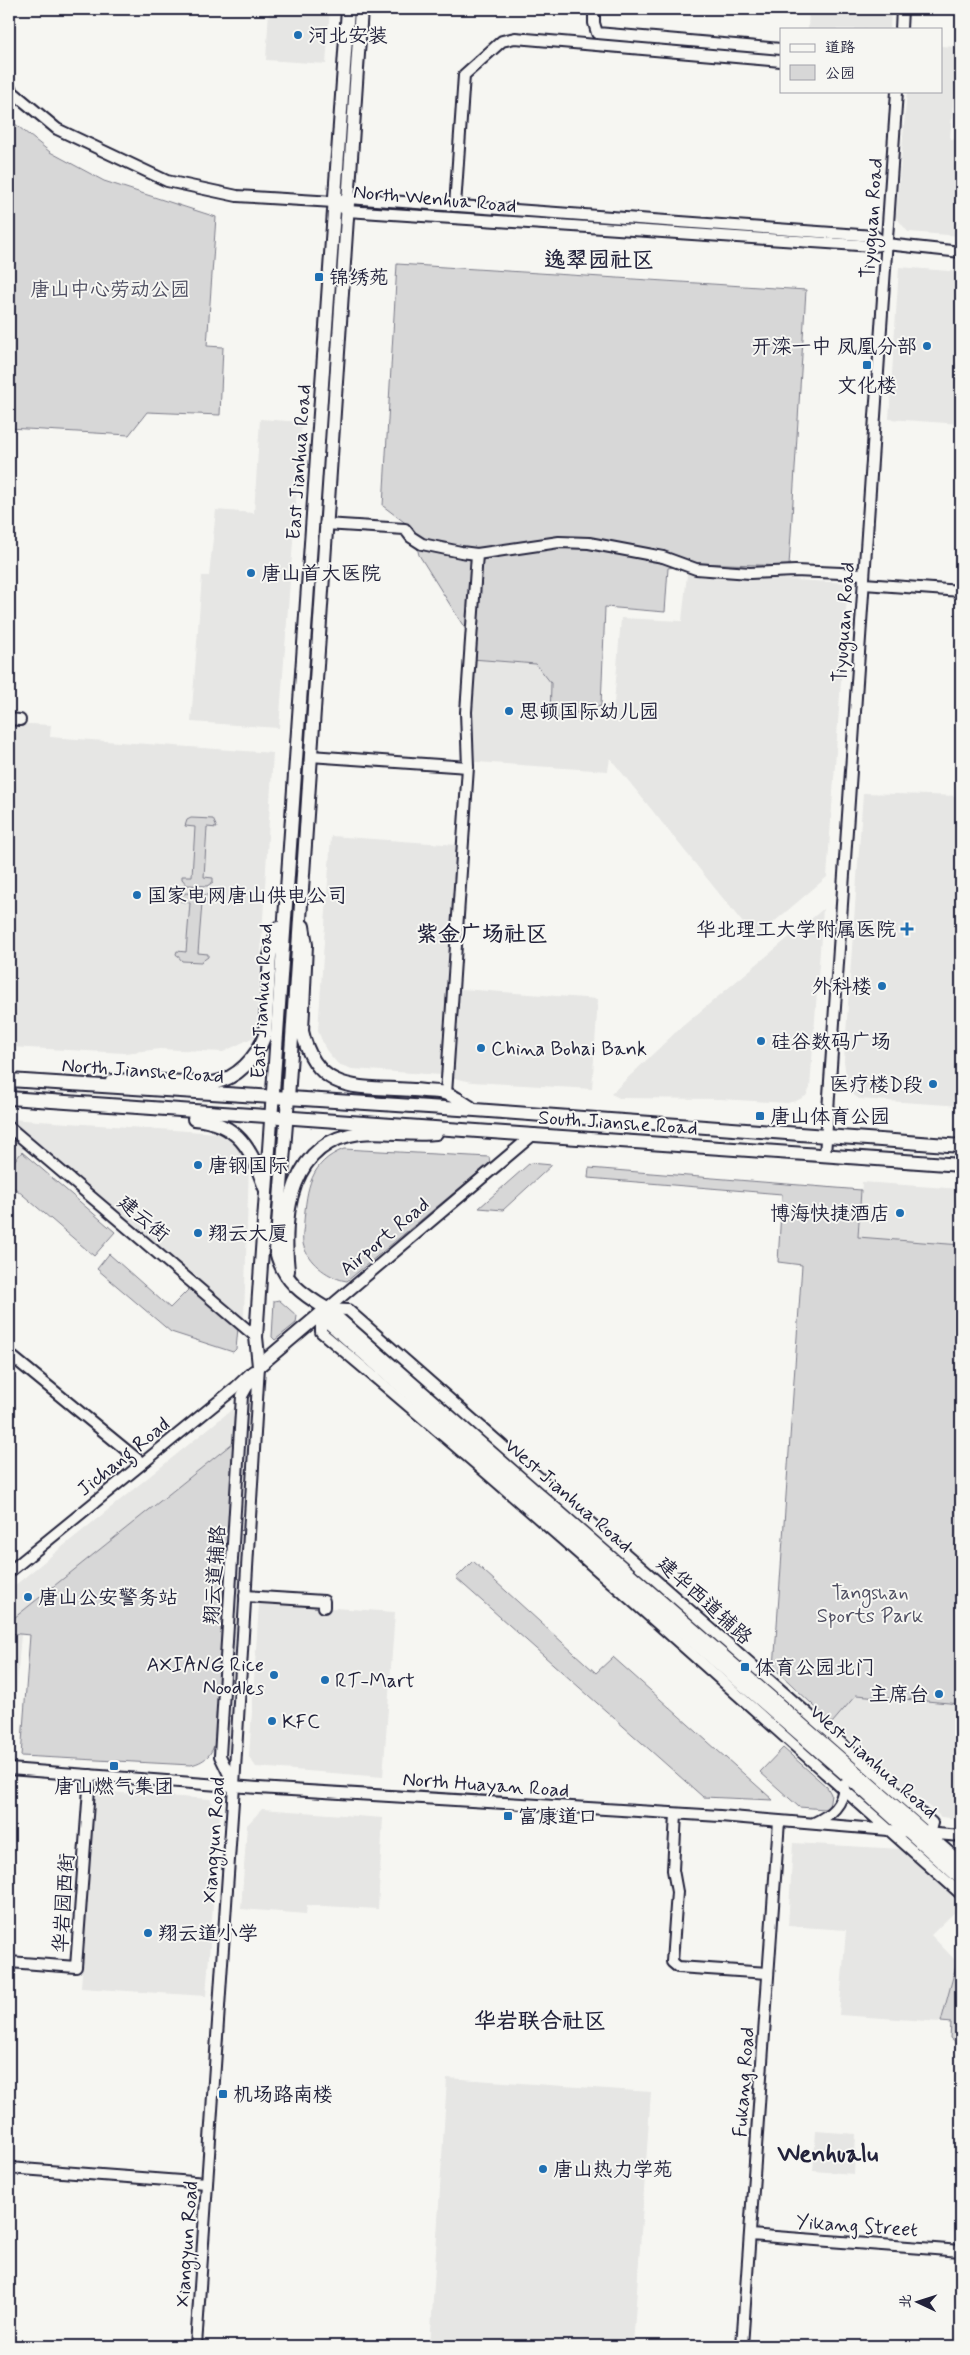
<svg xmlns="http://www.w3.org/2000/svg" width="970" height="2355" font-family="Mynerve,'LXGW WenKai TC',sans-serif">
  <rect width="100%" height="100%" fill="#f6f6f2"/>
  <filter id="ink" filterUnits="userSpaceOnUse"><feTurbulence type="fractalNoise" baseFrequency=".02" numOctaves="2"/><feDisplacementMap in="SourceGraphic" scale="10" xChannelSelector="R" yChannelSelector="G"/><feConvolveMatrix kernelMatrix="1 2 1 2 8 2 1 2 1" color-interpolation-filters="sRGB"/></filter>
  <g filter="url(#ink)">
    <g fill="#e6e6e4">
      <polygon points="255,9 330,9 326,64 266,60 269,10"/>
      <polygon points="809,9 891,9 890,29 808,29"/>
      <polygon points="941,46 958,47 950,139 961,140 961,236 908,232 896,217 907,91 941,91"/>
      <polygon points="899,267 961,272 961,424 889,419"/>
      <polygon points="260,419 302,422 279,728 191,722 202,576 209,576 216,510 254,513"/>
      <polygon points="687,574 848,583 827,877 755,938 610,758 608,771 463,761 472,659 536,664 551,683 550,720 613,703 613,716 621,618 682,621"/>
      <polygon points="9,723 51,725 50,737 273,753 256,1036 223,1052 160,1049 125,1053 9,1047"/>
      <polygon points="863,793 961,796 961,1106 859,1099 851,1093 847,1084 844,1061"/>
      <polygon points="331,836 458,845 448,988 598,999 592,1089 472,1082 441,1075 352,1069 338,1064 326,1050 318,1031"/>
      <polygon points="823,909 810,1088 806,1096 796,1101 787,1103 720,1099 619,1098 611,1094 678,1030"/>
      <polygon points="9,1119 218,1133 230,1138 242,1150 249,1166 244,1318"/>
      <polygon points="9,1129 28,1144 9,1166"/>
      <polygon points="862,1182 961,1189 961,1245 858,1238"/>
      <polygon points="235,1407 241,1411 239,1438 9,1622 9,1590"/>
      <polygon points="259,1603 395,1612 383,1777 256,1767 249,1757"/>
      <polygon points="9,1633 21,1634 11,1753 9,1753"/>
      <polygon points="856,1695 961,1704 961,1819 941,1817 832,1723"/>
      <polygon points="94,1791 210,1799 220,1813 206,1996 81,1988"/>
      <polygon points="262,1809 383,1818 378,1909 307,1905 306,1914 241,1909 247,1825"/>
      <polygon points="793,1843 902,1849 961,1903 961,1906 931,1935 957,1962 941,2022 839,2015 846,1930 788,1926"/>
      <polygon points="447,2078 651,2092 633,2346 430,2346"/>
      <polygon points="816,2131 856,2134 854,2174 813,2171"/>
    </g>
    <g fill="#d7d7d7" stroke="#7c7c89">
      <polygon points="9,119 50,152 104,181 216,217 207,346 223,347 220,415 147,412 129,435 9,428"/>
      <polygon points="397,264 806,290 789,566 695,563 668,568 665,612 605,607 601,706 550,720 551,683 536,664 472,659 474,643 419,555 412,528 383,506"/>
      <polygon points="191,818 213,819 217,828 207,827 204,877 213,878 213,882 207,886 187,885 182,879 182,876 192,876 195,827 185,826 187,820"/>
      <polygon points="186,893 208,895 211,903 202,903 198,953 208,954 208,957 201,962 182,961 176,954 177,951 186,952 190,903 180,901 182,895"/>
      <path d="M344 1149 489 1157 490 1163 347 1281C331 1279 309 1264 304 1247 301 1239 304 1229 304 1221 307 1188 310 1162 344 1149Z"/>
      <polygon points="22,1152 115,1232 94,1256 9,1183 9,1167"/>
      <polygon points="530,1163 552,1165 503,1210 479,1208"/>
      <polygon points="589,1168 861,1190 858,1237 961,1245 961,1704 856,1695 832,1723 774,1668 802,1265 778,1262 782,1194 588,1178"/>
      <polygon points="109,1254 170,1308 191,1287 238,1328 236,1349 233,1352 171,1332 97,1269"/>
      <polygon points="279,1300 297,1316 296,1323 275,1340 272,1337 274,1301"/>
      <path d="M239 1438 217 1736C213 1752 208 1761 191 1765L21 1756 30 1635 9 1633V1622Z"/>
      <polygon points="473,1561 596,1673 613,1657 773,1800 703,1797 456,1578"/>
      <polygon points="783,1748 827,1787 831,1794 829,1807 825,1809 799,1807 760,1772"/>
      <polygon points="957,1962 961,1966 961,2048 950,2038 951,2023 941,2022"/>
    </g>
    <g fill="none" stroke-linecap="round" stroke-linejoin="round">
      <g stroke="#22223b" stroke-width="14">
        <g id="minor">
          <polyline points="594,9 594,23 597,33 781,49"/>
          <polyline points="901,29 902,9"/>
          <polyline points="9,89 57,129 167,181 237,196 334,202 347,211 873,246 886,244 961,252"/>
          <polyline points="342,200 348,198 874,236 886,244"/>
          <polyline points="455,206 464,75 502,41 515,38 781,61"/>
          <polyline points="325,524 405,529 411,537 422,544 461,552 477,554 559,542 589,543 663,557 696,569 750,573 795,571 864,574"/>
          <polyline points="864,584 961,591"/>
          <polyline points="9,719 20,720"/>
          <polyline points="310,756 468,767"/>
          <polyline points="446,1094 468,767 466,712 477,554"/>
          <polyline points="9,1127 256,1337"/>
          <polyline points="825,1155 897,91"/>
          <polyline points="327,1309 348,1310 932,1823 929,1834"/>
          <polyline points="327,1309 534,1134"/>
          <path d="M321 1316V1332C539 1514 749 1706 961 1894"/>
          <polyline points="9,1354 142,1463"/>
          <polyline points="9,1572 235,1388 253,1371"/>
          <polyline points="245,1596 324,1601 324,1607"/>
          <polyline points="9,1769 258,1788 720,1816 961,1836"/>
          <polyline points="234,1785 220,1756 242,1396 257,1369"/>
          <polyline points="676,1814 673,1870 677,1892 672,1962 678,1967 768,1973"/>
          <path d="M814 1823C831 1815 843 1805 844 1785"/>
          <polyline points="9,1962 76,1967 90,1775"/>
          <polyline points="9,2168 207,2183"/>
          <polyline points="750,2235 961,2251"/>
          <polyline points="196,2346 234,1786 259,1366"/>
          <polyline points="742,2346 779,1821"/>
        </g>
      </g>
      <g stroke="#22223b" stroke-width="16">
        <g id="major">
          <path d="M361 9 288 1098 276 1251C283 1281 302 1294 327 1309L961 1864"/>
          <path d="M303 926 306 945 302 1031C318 1101 368 1084 424 1091 431 1092 440 1091 447 1094 455 1096 463 1103 470 1107"/>
          <polyline points="9,1080 475,1110 961,1146"/>
          <path d="M112 1081C137 1079 161 1081 186 1082 194 1082 205 1084 213 1083 237 1079 257 1057 265 1035L270 956 278 928"/>
          <polyline points="9,1098 961,1165"/>
          <path d="M194 1119C239 1123 251 1149 265 1188"/>
          <path d="M288 1271C282 1214 290 1142 360 1133 384 1130 411 1136 436 1133"/>
          <polyline points="321,1316 844,1773 961,1879"/>
          <polyline points="259,1366 256,1337 348,9"/>
          <polyline points="259,1366 325,1310"/>
        </g>
      </g>
      <use href="#minor" stroke="#f6f6f2" stroke-width="10"/>
      <use href="#major" stroke="#f6f6f2" stroke-width="12"/>
    </g>
  </g>
  <g fill="#1f6fb2" stroke="#f6f6f2" stroke-width="2">
    <circle cx="298" cy="35" r="5"/>
    <rect x="314" y="272" width="10" height="10" rx="2.5"/>
    <circle cx="927" cy="346" r="5"/>
    <rect x="862" y="360" width="10" height="10" rx="2.5"/>
    <circle cx="251" cy="573" r="5"/>
    <circle cx="509" cy="711" r="5"/>
    <circle cx="137" cy="895" r="5"/>
    <path d="M904.5 921.5h5v5h5v5h-5v5h-5v-5h-5v-5h5z"/>
    <circle cx="882" cy="986" r="5"/>
    <circle cx="761" cy="1041" r="5"/>
    <circle cx="481" cy="1048" r="5"/>
    <circle cx="933" cy="1084" r="5"/>
    <rect x="755" y="1111" width="10" height="10" rx="2.5"/>
    <circle cx="198" cy="1165" r="5"/>
    <circle cx="900" cy="1213" r="5"/>
    <circle cx="198" cy="1233" r="5"/>
    <circle cx="28" cy="1597" r="5"/>
    <rect x="740" y="1662" width="10" height="10" rx="2.5"/>
    <circle cx="274" cy="1675" r="5"/>
    <circle cx="325" cy="1680" r="5"/>
    <circle cx="939" cy="1694" r="5"/>
    <circle cx="272" cy="1721" r="5"/>
    <rect x="109" y="1761" width="10" height="10" rx="2.5"/>
    <rect x="503" y="1811" width="10" height="10" rx="2.5"/>
    <circle cx="148" cy="1933" r="5"/>
    <rect x="218" y="2089" width="10" height="10" rx="2.5"/>
    <circle cx="543" cy="2169" r="5"/>
  </g>
  <g text-anchor="middle" stroke-width="4" stroke-linejoin="round" paint-order="stroke">
    <g font-size="20" fill="#22223b" stroke="#f6f6f2" text-anchor="start">
      <text x="308" y="42">河北安装</text>
      <text x="329" y="284">锦绣苑</text>
      <text x="917" y="353" text-anchor="end">开滦一中 凤凰分部</text>
      <text x="867" y="392" text-anchor="middle">文化楼</text>
      <text x="261" y="580">唐山首大医院</text>
      <text x="519" y="718">思顿国际幼儿园</text>
      <text x="147" y="902">国家电网唐山供电公司</text>
      <text x="896" y="936" text-anchor="end">华北理工大学附属医院</text>
      <text x="872" y="993" text-anchor="end">外科楼</text>
      <text x="771" y="1048">硅谷数码广场</text>
      <text x="491" y="1055">China Bohai Bank</text>
      <text x="923" y="1091" text-anchor="end">医疗楼D段</text>
      <text x="770" y="1123">唐山体育公园</text>
      <text x="208" y="1172">唐钢国际</text>
      <text x="890" y="1220" text-anchor="end">博海快捷酒店</text>
      <text x="208" y="1240">翔云大厦</text>
      <text x="38" y="1604">唐山公安警务站</text>
      <text x="264" y="1671" text-anchor="end">AXIANG Rice<tspan x="264" dy="23">Noodles</tspan></text>
      <text x="755" y="1674">体育公园北门</text>
      <text x="335" y="1687">RT-Mart</text>
      <text x="929" y="1701" text-anchor="end">主席台</text>
      <text x="282" y="1728">KFC</text>
      <text x="114" y="1793" text-anchor="middle">唐山燃气集团</text>
      <text x="518" y="1823">富康道口</text>
      <text x="158" y="1940">翔云道小学</text>
      <text x="233" y="2101">机场路南楼</text>
      <text x="553" y="2176">唐山热力学苑</text>
    </g>
    <g font-size="20" fill="#22223b" stroke="#f6f6f2">
      <text transform="translate(435 198) rotate(5)" y="7">North Wenhua Road</text>
      <text transform="translate(871 218) rotate(-86)" y="7">Tiyuguan Road</text>
      <text transform="translate(298 462) rotate(-86)" y="7">East Jianhua Road</text>
      <text transform="translate(843 622) rotate(-86)" y="7">Tiyuguan Road</text>
      <text transform="translate(261 1001) rotate(-87)" y="7">East Jianhua Road</text>
      <text transform="translate(143 1070) rotate(4)" y="7">North Jianshe Road</text>
      <text transform="translate(618 1122) rotate(4)" y="7">South Jianshe Road</text>
      <text transform="translate(144 1218) rotate(40)" y="7">建云街</text>
      <text transform="translate(384 1236) rotate(-40)" y="7">Airport Road</text>
      <text transform="translate(123 1456) rotate(-39)" y="7">Jichang Road</text>
      <text transform="translate(569 1495) rotate(41)" y="7">West Jianhua Road</text>
      <text transform="translate(214 1575) rotate(-86)" y="7">翔云道辅路</text>
      <text transform="translate(705 1600) rotate(42)" y="7">建华西道辅路</text>
      <text transform="translate(874 1761) rotate(41)" y="7">West Jianhua Road</text>
      <text transform="translate(486 1784) rotate(4)" y="7">North Huayan Road</text>
      <text transform="translate(213 1840) rotate(-86)" y="7">Xiangyun Road</text>
      <text transform="translate(63 1903) rotate(-86)" y="7">华岩园西街</text>
      <text transform="translate(743 2082) rotate(-86)" y="7">Fukang Road</text>
      <text transform="translate(857 2225) rotate(4)" y="7">Yikang Street</text>
      <text transform="translate(186 2244) rotate(-86)" y="7">Xiangyun Road</text>
    </g>
    <g font-size="20" fill="#4f4f62" stroke="#f6f6f2">
      <text x="110" y="296">唐山中心劳动公园</text>
      <text x="870" y="1599">Tangshan<tspan x="870" dy="23">Sports Park</tspan></text>
    </g>
    <g font-size="22" font-weight="bold" fill="#22223b" stroke="#f6f6f2">
      <text x="599" y="267">逸翠园社区</text>
      <text x="482" y="941">紫金广场社区</text>
      <text x="540" y="2028">华岩联合社区</text>
    </g>
    <g font-size="25" font-weight="bold" fill="#22223b" stroke="#f6f6f2">
      <text x="828" y="2161">Wenhualu</text>
    </g>
  </g>
  <rect width="970" height="2355" fill="none" stroke="#f6f6f2" stroke-width="30"/>
  <rect x="15" y="15" width="940" height="2325" fill="none" stroke="#22223b" stroke-width="2" filter="url(#ink)"/>
  <rect x="780" y="28" width="162" height="65" fill="#f6f6f2" stroke="#a1a1a9"/>
  <rect x="790" y="44" width="25" height="8" fill="#f6f6f2" stroke="#a1a1a9"/>
  <text x="825" y="52" font-size="15" fill="#22223b">道路</text>
  <rect x="790" y="65" width="25" height="15" fill="#d7d7d7" stroke="#a1a1a9"/>
  <text x="825" y="78" font-size="15" fill="#22223b">公园</text>
  <g transform="translate(918 2302) rotate(274)" stroke="#f6f6f2" stroke-width="4" paint-order="stroke">
  <path d="M0-4L9 19L0 12L-9 19Z" fill="#22223b"/>
  <text y="-8" font-size="14" font-weight="bold" text-anchor="middle" fill="#22223b">北</text>
  </g>
</svg>
